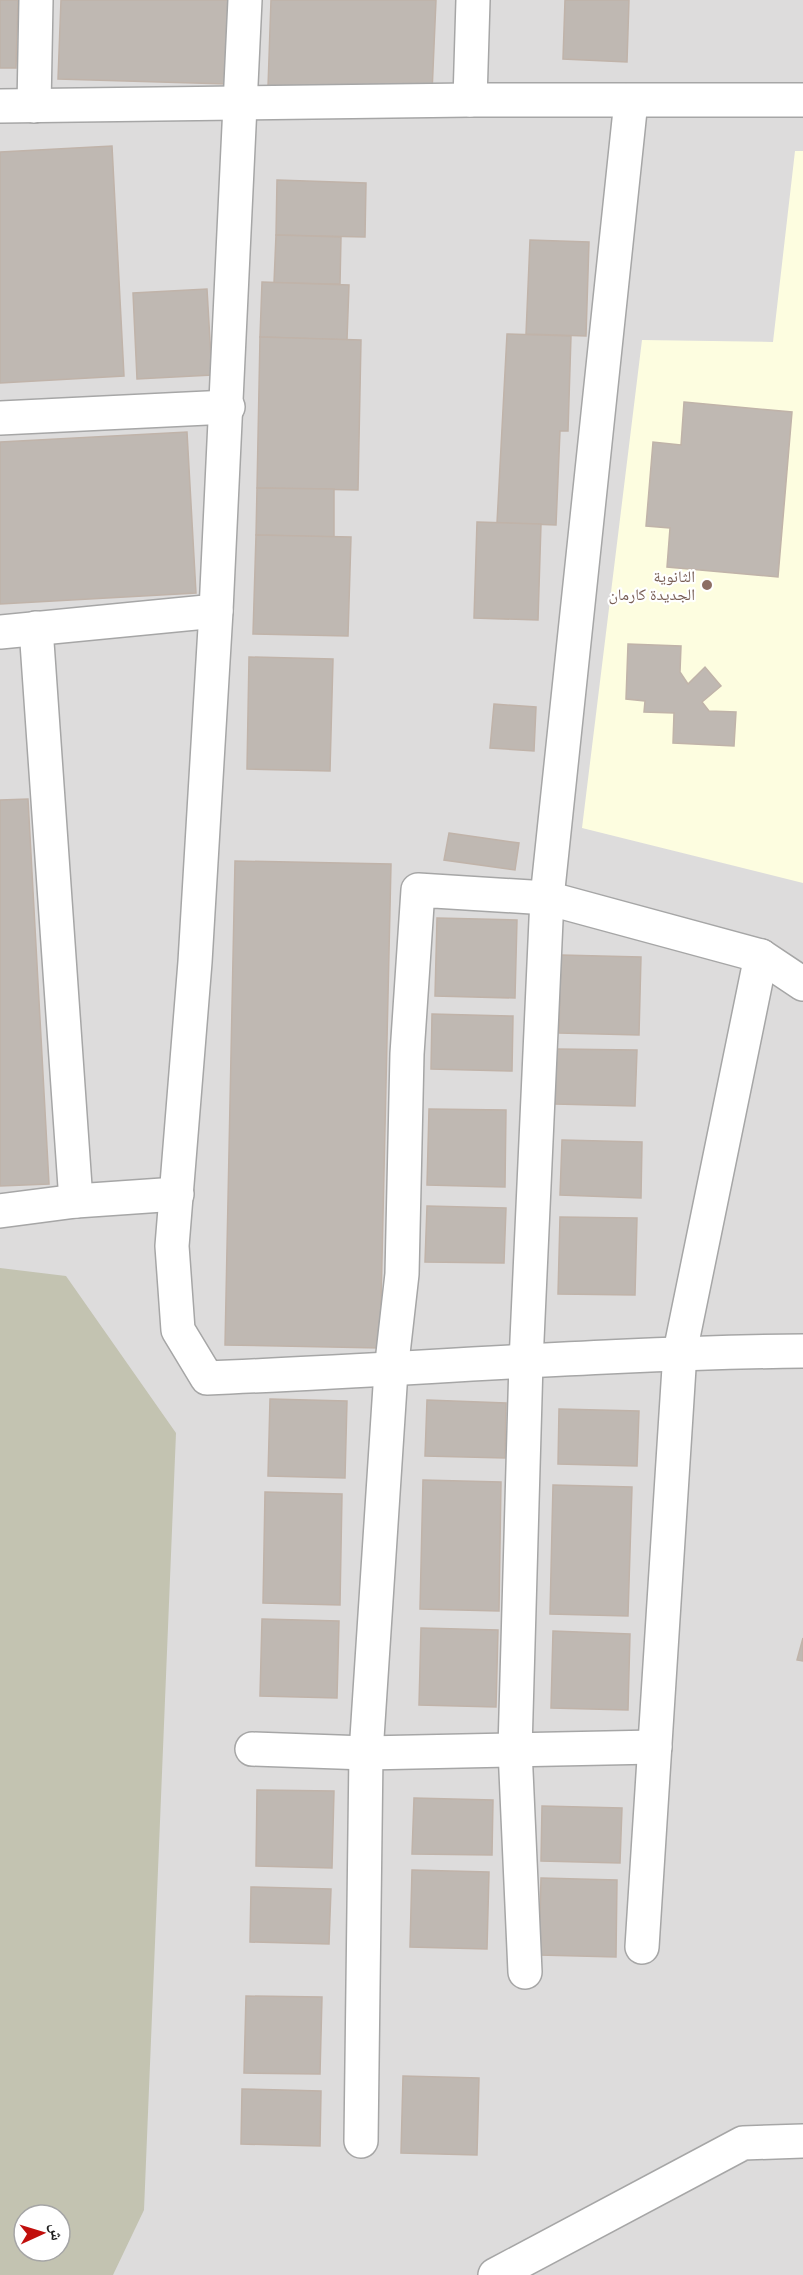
<svg xmlns="http://www.w3.org/2000/svg" width="803" height="2275" font-family="'Golos Text','Noto Naskh Arabic',sans-serif">
  <rect width="100%" height="100%" fill="#efece5"/>
  <path fill="#dddcdc" fill-rule="evenodd" d="M0 0H803V2275H0ZM24 2215H60V2251H24Z"/>
  <polygon fill="#fdfde0" points="795,151 803,151 803,883 582,828 642,340 773,342"/>
  <path fill="#c3c3b1" fill-rule="evenodd" d="M0 1268 66 1276 176 1433 144 2210 113 2275H0ZM24 2215H60V2251H24Z"/>
  <g fill="#bfb8b2" stroke="#c0b3a9" stroke-width="1.5">
    <polygon points="0,0 18,0 16,68 0,68"/>
    <polygon points="61,0 229,0 227,84 58,79"/>
    <polygon points="271,0 436,0 432,93 268,87"/>
    <polygon points="565,0 629,0 627,62 563,59"/>
    <polygon points="112,146 124,376 0,383 0,152"/>
    <polygon points="277,180 366,183 365,237 276,235"/>
    <polygon points="276,235 341,237 340,284 274,283"/>
    <polygon points="530,240 589,242 586,336 526,334"/>
    <polygon points="262,282 349,285 347,340 260,337"/>
    <polygon points="207,289 212,375 137,379 133,293"/>
    <polygon points="507,334 571,336 568,431 560,431 556,525 497,523"/>
    <polygon points="260,337 361,340 358,490 257,488"/>
    <polygon points="684,402 792,412 778,577 667,567 670,528 646,526 653,442 681,445"/>
    <polygon points="187,432 196,593 0,604 0,442"/>
    <polygon points="257,488 334,489 334,537 256,535"/>
    <polygon points="477,522 541,524 538,620 474,618"/>
    <polygon points="256,535 351,537 348,636 253,634"/>
    <polygon points="628,644 681,646 680,672 688,684 705,667 721,686 702,702 709,711 736,712 734,746 673,743 674,713 644,712 645,701 626,699"/>
    <polygon points="249,657 333,659 330,771 247,769"/>
    <polygon points="494,704 536,707 534,751 490,748"/>
    <polygon points="28,799 49,1184 0,1186 0,800"/>
    <polygon points="449,833 519,843 515,870 444,860"/>
    <polygon points="235,861 391,864 380,1348 225,1345"/>
    <polygon points="437,918 517,920 515,998 435,996"/>
    <polygon points="561,955 641,957 639,1035 559,1033"/>
    <polygon points="432,1014 513,1016 512,1071 431,1069"/>
    <polygon points="556,1049 637,1050 635,1106 555,1104"/>
    <polygon points="429,1109 506,1110 505,1187 427,1185"/>
    <polygon points="562,1140 642,1142 641,1198 560,1195"/>
    <polygon points="427,1206 506,1208 504,1263 425,1262"/>
    <polygon points="560,1217 637,1218 635,1295 558,1294"/>
    <polygon points="270,1399 347,1401 345,1478 268,1476"/>
    <polygon points="427,1400 506,1403 505,1458 425,1456"/>
    <polygon points="559,1409 639,1411 637,1466 558,1464"/>
    <polygon points="423,1480 501,1482 499,1611 420,1609"/>
    <polygon points="553,1485 632,1487 628,1616 550,1614"/>
    <polygon points="265,1492 342,1494 340,1605 263,1603"/>
    <polygon points="262,1619 339,1621 337,1698 260,1696"/>
    <polygon points="421,1628 498,1630 496,1707 419,1705"/>
    <polygon points="553,1631 630,1634 628,1710 551,1708"/>
    <polygon points="803,1638 803,1661 797,1660"/>
    <polygon points="257,1790 334,1791 332,1868 256,1866"/>
    <polygon points="414,1798 493,1800 492,1855 412,1854"/>
    <polygon points="542,1806 622,1808 620,1863 541,1861"/>
    <polygon points="412,1870 489,1872 487,1949 410,1947"/>
    <polygon points="541,1878 617,1880 616,1957 539,1955"/>
    <polygon points="251,1887 331,1889 329,1944 250,1942"/>
    <polygon points="246,1996 322,1997 320,2074 244,2073"/>
    <polygon points="403,2076 479,2078 477,2155 401,2153"/>
    <polygon points="242,2089 321,2091 320,2146 241,2144"/>
  </g>
  <g fill="none" stroke-linecap="round" stroke-linejoin="round">
    <g stroke="#a6a6a6" stroke-width="36">
      <g id="minor">
        <path d="M245 0 216 611 195 962 172 1246 178 1330 207 1378C406 1370 604 1353 803 1351"/>
        <polyline points="470,100 473,0"/>
        <polyline points="0,106 470,100 803,100"/>
        <polyline points="34,106 36,0"/>
        <polyline points="0,418 228,407"/>
        <polyline points="36,628 76,1201"/>
        <polyline points="0,632 216,611"/>
        <polyline points="0,1211 76,1201 177,1194"/>
        <polyline points="252,1749 366,1753 655,1747"/>
        <polyline points="642,1947 680,1352 761,956"/>
        <polyline points="525,1972 515,1749 526,1362 547,898 631,101"/>
        <polyline points="361,2141 366,1753 391,1371 402,1274 407,1054 418,890 547,898 761,956 803,984"/>
        <polyline points="495,2275 743,2143 803,2141"/>
      </g>
    </g>
    <use href="#minor" stroke="#fff" stroke-width="33"/>
  </g>
  <circle fill="#8d6e63" stroke="#fff" stroke-width="2" cx="707" cy="585" r="6"/>
  <g text-anchor="middle" stroke-width="4.5" stroke-linejoin="round" paint-order="stroke">
    <g font-size="16" fill="#785e54" stroke="#fff" text-anchor="end">
      <text x="695" y="582">الثانوية<tspan x="695" dy="18">الجديدة كارمان</tspan></text>
    </g>
  </g>
  <g transform="translate(42 2233) rotate(86)"><circle r="28" fill="#ffffff" stroke="#a5a5a5" stroke-width="1.5"/>
  <path d="M0-4.5L10 22L0 15L-10 22Z" fill="#c10f0c"/>
  <text y="-9" font-size="16" font-weight="bold" text-anchor="middle" fill="#1f1f1f">ش</text>
  </g>
</svg>
